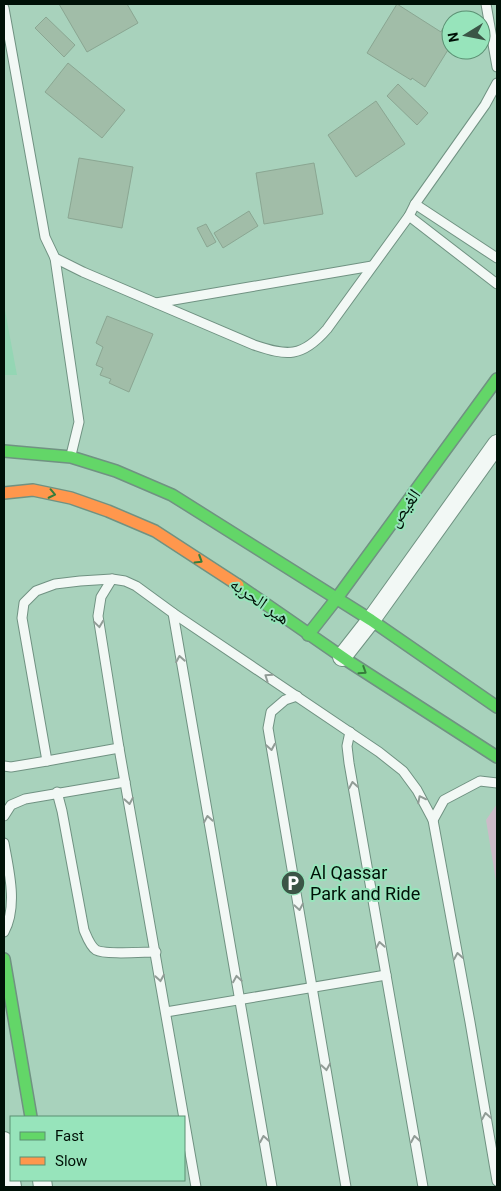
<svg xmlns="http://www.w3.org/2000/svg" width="501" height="1191" font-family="Roboto,'Noto Naskh Arabic',sans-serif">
  <rect width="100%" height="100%" fill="#a8d2bc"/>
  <polygon fill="#94d6b4" points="4,305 17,375 4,375"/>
  <polygon fill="#cbbcc8" points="497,804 497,887 486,820"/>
  <g fill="#a1bda8" stroke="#8aa692">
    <polygon points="59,4 127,4 138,23 87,52"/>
    <polygon points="397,4 441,32 443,28 451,34 451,45 425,87 412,78 411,80 367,53"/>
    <polygon points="46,17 75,45 64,57 35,28"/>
    <polygon points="68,63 125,110 102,138 45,92"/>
    <polygon points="398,84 428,113 417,125 387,96"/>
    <polygon points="376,101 405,144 356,177 328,135"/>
    <polygon points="79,158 133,167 122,228 68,218"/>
    <polygon points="314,163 323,214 264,224 256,173"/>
    <polygon points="249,211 258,226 223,248 214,233"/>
    <polygon points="206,224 216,242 207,247 197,228"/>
    <polygon points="107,316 153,334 129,392 109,383 111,379 100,375 103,368 96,365 103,347 96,343"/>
  </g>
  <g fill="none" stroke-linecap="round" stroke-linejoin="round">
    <g stroke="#709282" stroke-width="11">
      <g id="lane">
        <polyline points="486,4 497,67"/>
        <path d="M4 8 45 237 55 258 83 272 254 345C287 356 302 358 327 329L409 216 415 204 485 105 497 83"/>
        <polyline points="415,204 497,258"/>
        <polyline points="409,216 497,284"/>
        <polyline points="55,258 79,422 71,455"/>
        <polyline points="156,303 372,266"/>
        <polyline points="112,579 101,597 98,616 119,748 196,1187"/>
        <polyline points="173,613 272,1187"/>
        <polyline points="297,696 285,700 271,712 268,728 346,1187"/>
        <polyline points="350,732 347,746 349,763 423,1187"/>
        <polyline points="47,761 22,618 24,603 36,591 55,584 80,581 112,579 125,581 136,586 173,613 379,752 403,771 417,790 433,820 470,1022 497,1181"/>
        <polyline points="4,766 11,767 47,761 119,748"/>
        <path d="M57 792 62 811 84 930C87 937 90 946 96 950 105 955 144 952 156 952"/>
        <polyline points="4,816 11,805 25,799 125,782"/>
        <polyline points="433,820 444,800 480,781 497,783"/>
        <path d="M4 843C9 871 18 906 4 932"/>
        <polyline points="166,1012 386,975"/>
      </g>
    </g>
    <g stroke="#709282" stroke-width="20">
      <g id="street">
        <polyline points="342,657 371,620 497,444"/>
        <polyline points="4,1141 12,1187"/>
        <polyline points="42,1180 43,1187"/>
      </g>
    </g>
    <g stroke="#709282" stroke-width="14">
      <g id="fast">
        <polyline points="4,451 71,457 116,471 172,495 371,620 497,707"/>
        <polyline points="238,585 348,661 497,757"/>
        <polyline points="308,635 337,598 497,379"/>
        <polyline points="4,959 31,1117"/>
      </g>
    </g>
    <g stroke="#709282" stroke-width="14">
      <polyline id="slow" points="4,493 33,490 71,498 108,511 155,531 238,585"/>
    </g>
    <use href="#lane" stroke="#f2f8f5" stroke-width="9"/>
    <use href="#street" stroke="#f2f8f5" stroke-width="18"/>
    <use href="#fast" stroke="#63d668" stroke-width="11"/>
    <use href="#slow" stroke="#ff974d" stroke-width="11"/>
  </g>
  <defs><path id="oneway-chevron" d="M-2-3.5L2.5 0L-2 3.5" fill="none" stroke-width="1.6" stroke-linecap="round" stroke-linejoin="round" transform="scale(1.25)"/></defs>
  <g stroke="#367d3c">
    <use href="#oneway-chevron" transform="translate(52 494) rotate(12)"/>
    <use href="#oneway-chevron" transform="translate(199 560) rotate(32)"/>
    <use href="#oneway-chevron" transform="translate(363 671) rotate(33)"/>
  </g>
  <g stroke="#919c96">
    <use href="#oneway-chevron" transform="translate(99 624) rotate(82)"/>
    <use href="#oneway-chevron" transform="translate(180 659) rotate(-100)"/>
    <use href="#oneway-chevron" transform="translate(268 677) rotate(-146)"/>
    <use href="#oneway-chevron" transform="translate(271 747) rotate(80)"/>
    <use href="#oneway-chevron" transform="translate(353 785) rotate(-100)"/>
    <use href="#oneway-chevron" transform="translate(421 799) rotate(-117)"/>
    <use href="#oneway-chevron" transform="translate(129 801) rotate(80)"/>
    <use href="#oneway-chevron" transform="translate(208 819) rotate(-100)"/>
    <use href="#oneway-chevron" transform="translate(299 907) rotate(80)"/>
    <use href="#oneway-chevron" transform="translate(380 945) rotate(-100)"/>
    <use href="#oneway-chevron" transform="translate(458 956) rotate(-100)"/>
    <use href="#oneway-chevron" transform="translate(160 978) rotate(81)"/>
    <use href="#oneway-chevron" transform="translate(237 979) rotate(-99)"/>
    <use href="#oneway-chevron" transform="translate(326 1067) rotate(81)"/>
    <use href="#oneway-chevron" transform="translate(486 1116) rotate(-100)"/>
    <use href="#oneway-chevron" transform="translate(264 1139) rotate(-100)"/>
    <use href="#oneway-chevron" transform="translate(415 1139) rotate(-100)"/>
  </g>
  <defs>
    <g id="parking-disc" transform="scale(1.25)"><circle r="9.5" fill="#3b5546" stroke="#97e4bb"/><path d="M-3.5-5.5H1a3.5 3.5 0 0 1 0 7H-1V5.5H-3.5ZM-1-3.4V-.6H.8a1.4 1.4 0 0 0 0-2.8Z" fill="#fff"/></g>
  </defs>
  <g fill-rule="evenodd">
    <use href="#parking-disc" x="293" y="883"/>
  </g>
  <g text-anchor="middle" stroke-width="4" stroke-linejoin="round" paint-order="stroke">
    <g font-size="18" fill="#001107" stroke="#97e4bb">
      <text transform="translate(404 508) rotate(-54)" y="6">الغيص</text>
      <text transform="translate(260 601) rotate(35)" y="6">هير الحربه</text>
    </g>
    <g font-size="18" fill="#001107" stroke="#97e4bb" text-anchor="start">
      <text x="310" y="879">Al Qassar<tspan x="310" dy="21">Park and Ride</tspan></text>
    </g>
  </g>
  <rect width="501" height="1191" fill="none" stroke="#001107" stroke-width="10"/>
  <rect x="10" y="1116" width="175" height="65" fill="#97e4bb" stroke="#5b9073"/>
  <rect x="20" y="1132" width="25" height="8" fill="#63d668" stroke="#5b9073"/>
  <text x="55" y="1141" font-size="15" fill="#001107">Fast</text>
  <rect x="20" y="1157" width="25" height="8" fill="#ff974d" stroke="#5b9073"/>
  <text x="55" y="1166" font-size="15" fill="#001107">Slow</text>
  <g transform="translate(466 35) rotate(260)"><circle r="24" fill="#97e4bb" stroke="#5b9073"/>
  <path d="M0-4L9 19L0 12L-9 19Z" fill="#3b5546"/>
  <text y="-8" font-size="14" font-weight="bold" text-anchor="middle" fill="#001107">N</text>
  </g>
</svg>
